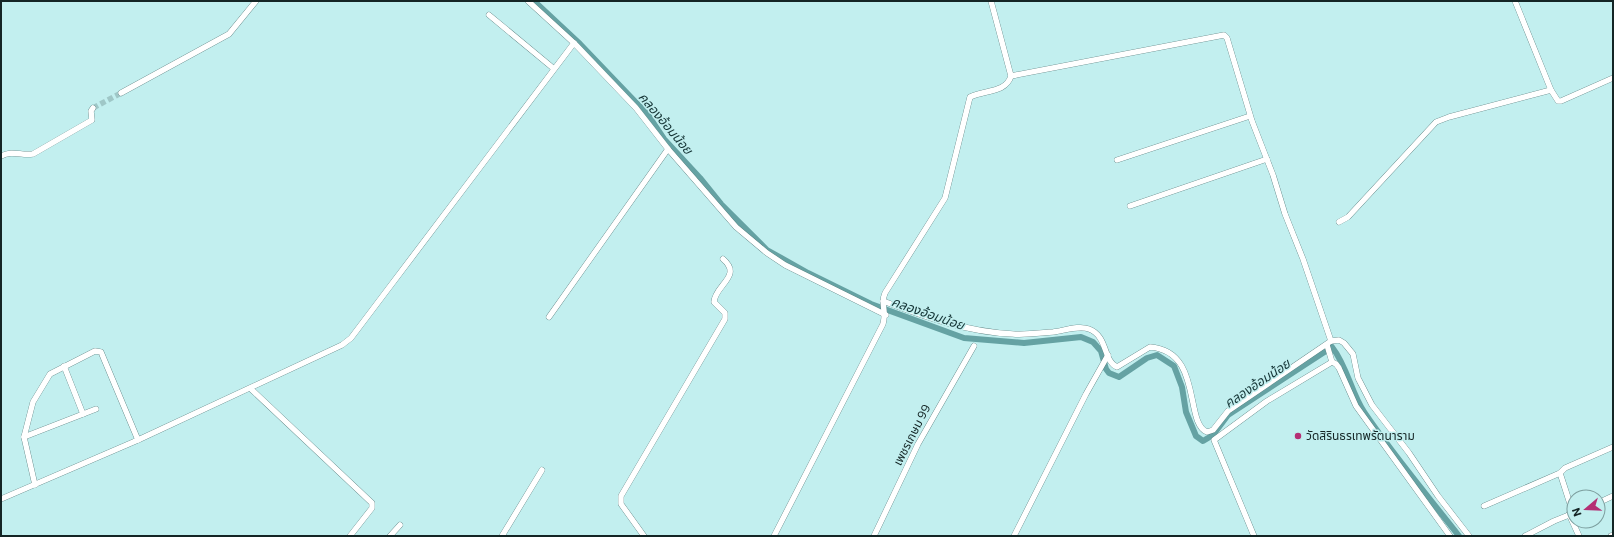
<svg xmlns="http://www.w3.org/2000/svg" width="1614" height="537" font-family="Commissioner,'Noto Sans Thai',sans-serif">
  <rect width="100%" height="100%" fill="#c2efef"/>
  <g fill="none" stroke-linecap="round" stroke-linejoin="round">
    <path stroke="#65a2a3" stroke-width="6" d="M534 1 580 44 648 115 664 139 700 178 721 204 767 250 808 273 871 304 964 338 1024 343 1081 337 1093 342 1101 351 1106 369 1109 373 1119 377 1147 358 1157 355 1174 366 1182 387 1186 412 1196 436 1203 441 1213 435 1228 415 1332 347C1347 366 1351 392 1364 412 1393 455 1427 495 1459 536"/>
    <polyline stroke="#9fc7c7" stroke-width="5.5" stroke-dasharray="5.5 3" stroke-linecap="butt" points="93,108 121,93"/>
    <g stroke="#487171" stroke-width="6">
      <g id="street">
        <polyline points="528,1 574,43 636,108 668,149 736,227 767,253 785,265 886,315"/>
        <polyline points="1515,1 1551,90 1558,101 1561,101 1613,78"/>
        <polyline points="489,15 553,68"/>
        <polyline points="121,93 229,34 256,1"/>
        <path d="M1 156C13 150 21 156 33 154L92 120 91 111 93 108"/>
        <polyline points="1117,160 1250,116"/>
        <polyline points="1130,206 1267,159"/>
        <polyline points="1339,222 1348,217 1436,122 1449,117 1551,90"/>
        <path d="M883 301C925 317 967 332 1013 334 1026 335 1040 333 1053 332 1063 331 1079 325 1089 329 1108 336 1103 361 1117 367L1150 347C1203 351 1184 423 1207 432L1213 430 1228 411 1331 341 1303 259 1285 214 1273 175 1252 121 1227 38 1224 35 1011 76"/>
        <polyline points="549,317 668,149"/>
        <polyline points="1331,341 1339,340 1344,343 1353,354 1358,378 1372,405 1409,453 1438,496 1469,536"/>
        <polyline points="1327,345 1332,362 1336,364 1339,368 1356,406 1450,536"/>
        <polyline points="64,366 83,414"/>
        <polyline points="251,389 372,503 372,508 350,536"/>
        <polyline points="24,437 96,409"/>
        <polyline points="35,485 24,437 33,402 50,374 95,351 101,352 138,440"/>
        <polyline points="1,499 138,440 342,345 351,338 388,289 574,43"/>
        <polyline points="1598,503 1613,496"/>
        <polyline points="1484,506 1560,473"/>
        <polyline points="1573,513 1560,473 1565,468 1613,447"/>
        <polyline points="1569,514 1579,536"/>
        <polyline points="390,536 400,525"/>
        <polyline points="502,536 542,470"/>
        <path d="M644 536 621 504V496L725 319V313L714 302C715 285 743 276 723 259"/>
        <path d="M774 536 883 324C887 310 880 304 885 293L945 198 970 97C984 90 1006 93 1011 76L991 1"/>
        <polyline points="874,536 918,444 974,346"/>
        <polyline points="1014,536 1086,394 1108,355"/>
        <polyline points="1254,536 1214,440 1267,401 1332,362"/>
        <polyline points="1525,536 1554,521 1574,513"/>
        <polyline points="1611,536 1613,535"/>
      </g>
    </g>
    <use href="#street" stroke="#fff" stroke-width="5.5"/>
  </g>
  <circle fill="#b42f74" stroke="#c2efef" stroke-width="1.5" cx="1298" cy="436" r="4"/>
  <g text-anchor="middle" stroke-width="3" stroke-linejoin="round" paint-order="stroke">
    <g font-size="12" fill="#142525" stroke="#c2efef">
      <text transform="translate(912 435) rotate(-63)" y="4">เพชรเกษม 99</text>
    </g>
    <g font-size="12" fill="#142525" stroke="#c2efef" text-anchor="start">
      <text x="1306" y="440">วัดสิรินธรเทพรัตนาราม</text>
    </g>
    <g font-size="13" font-style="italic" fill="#153536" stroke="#c2efef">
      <text transform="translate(666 123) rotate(50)" y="5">คลองอ้อมน้อย</text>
      <text transform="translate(928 313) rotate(19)" y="5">คลองอ้อมน้อย</text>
      <text transform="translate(1257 383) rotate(-34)" y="5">คลองอ้อมน้อย</text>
    </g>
  </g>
  <rect width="1614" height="537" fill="none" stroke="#142525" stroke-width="4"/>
  <g transform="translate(1586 509) rotate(251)"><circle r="19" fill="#c2efef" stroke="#7c9e9e"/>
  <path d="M0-3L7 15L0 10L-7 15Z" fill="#b42f74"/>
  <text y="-6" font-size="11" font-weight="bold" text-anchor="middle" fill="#142525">N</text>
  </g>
</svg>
